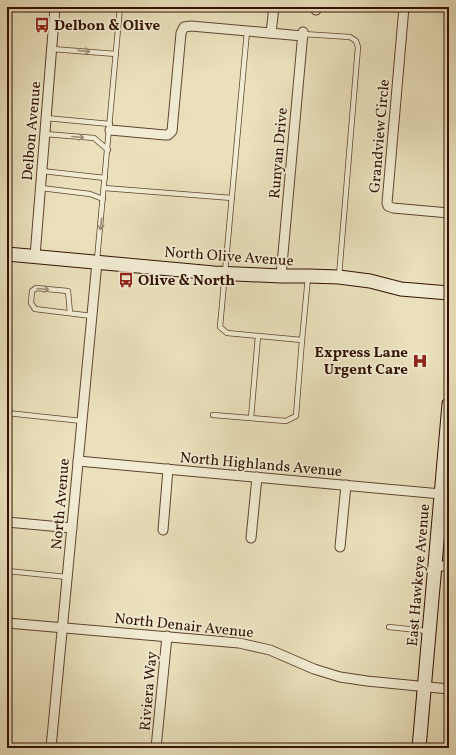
<svg xmlns="http://www.w3.org/2000/svg" width="456" height="755" font-family="Vollkorn,serif">
  <rect width="100%" height="100%" fill="#eae1bc"/>
  <filter id="stains"><feTurbulence type="fractalNoise" baseFrequency=".005" numOctaves="4"/><feColorMatrix values="0 0 0 0 .2 0 0 0 0 .09 0 0 0 0 .02 0 0 0 .5 -.17"/></filter>
  <radialGradient id="worn" r=".72"><stop offset=".6" stop-color="#630" stop-opacity="0"/><stop offset="1" stop-color="#630" stop-opacity=".3"/></radialGradient>
  <g fill="none" stroke-linecap="round" stroke-linejoin="round">
    <g stroke="#604431" stroke-width="6">
      <g id="lane">
        <polyline points="303,34 350,37 356,41 358,47 339,276"/>
        <polyline points="52,49 116,54"/>
        <polyline points="46,118 110,124"/>
        <polyline points="45,134 94,138 108,150"/>
        <polyline points="42,171 105,178"/>
        <polyline points="41,188 90,194 103,199"/>
        <polyline points="104,188 232,198"/>
        <polyline points="97,260 120,7"/>
        <polyline points="70,313 68,291 36,288 32,291 31,303 35,309 92,316"/>
        <polyline points="302,340 308,277"/>
        <polyline points="7,413 82,421"/>
        <polyline points="213,415 286,421 296,416 302,340 227,333 220,327 247,31"/>
        <polyline points="251,418 258,336"/>
        <polyline points="7,571 67,577"/>
        <polyline points="389,627 427,631"/>
      </g>
    </g>
    <g stroke="#604431" stroke-width="11">
      <g id="street">
        <polyline points="315,7 316,10"/>
        <polyline points="404,7 387,203 388,206 393,208 449,213"/>
        <polyline points="271,33 274,7"/>
        <polyline points="110,130 165,135 168,135 172,131 181,33 184,27 191,26 303,36"/>
        <polyline points="35,256 55,7"/>
        <polyline points="281,276 303,32"/>
        <polyline points="78,461 441,494"/>
        <polyline points="7,522 72,528"/>
        <polyline points="163,530 168,469"/>
        <polyline points="251,538 257,477"/>
        <polyline points="340,547 346,485"/>
        <polyline points="435,565 449,567"/>
        <polyline points="7,623 239,643 270,650 314,669 340,677 367,681 449,689"/>
        <polyline points="51,748 97,262"/>
        <polyline points="156,748 167,636"/>
      </g>
    </g>
    <g stroke="#321003" stroke-width="15">
      <g id="secondary">
        <polyline points="7,254 214,273 281,276 308,276 339,277 370,281 401,289 449,293"/>
        <polyline points="419,748 449,404"/>
      </g>
    </g>
    <use href="#lane" stroke="#f1ecd3" stroke-width="4.5"/>
    <use href="#street" stroke="#f1ecd3" stroke-width="9"/>
    <use href="#secondary" stroke="#f1ecd3" stroke-width="13"/>
  </g>
  <defs><path id="oneway-shaft" d="M-6 0H5M1.5-3L5.5 0L1.5 3" fill="none" stroke-width="1.6" stroke-linecap="round" stroke-linejoin="round"/></defs>
  <g stroke="#9b8975">
    <use href="#oneway-shaft" transform="translate(84 51) rotate(5)"/>
    <use href="#oneway-shaft" transform="translate(78 137) rotate(5)"/>
    <use href="#oneway-shaft" transform="translate(101 224) rotate(96)"/>
    <use href="#oneway-shaft" transform="translate(43 289) rotate(5)"/>
  </g>
  <defs>
    <g id="bus-bare" transform="scale(1.2)"><path d="M-5-6H5V4H4V6H2V4H-2V6H-4V4H-5ZM-3.5-4V0h7V-4ZM-3.5 1.2v1.5H-2V1.2ZM2 1.2v1.5H3.5V1.2Z" fill="#8f2418" stroke="#f1ecd3" stroke-width="2.5" paint-order="stroke"/></g>
    <g id="hospital-bare" transform="scale(1.2)"><path d="M-5-5h3v3.5h4V-5h3V5h-3V1.5h-4V5h-3Z" fill="#8f2418" stroke="#f1ecd3" stroke-width="2.5" paint-order="stroke"/></g>
  </defs>
  <g fill-rule="evenodd">
    <use href="#bus-bare" x="42" y="25"/>
    <use href="#bus-bare" x="126" y="280"/>
    <use href="#hospital-bare" x="420" y="361"/>
  </g>
  <g text-anchor="middle" stroke-width="3.5" stroke-linejoin="round" paint-order="stroke">
    <g font-size="15" font-weight="bold" fill="#321003" stroke="#f1ecd3" text-anchor="start">
      <text x="54" y="30">Delbon &amp; Olive</text>
      <text x="138" y="285">Olive &amp; North</text>
      <text x="408" y="357" text-anchor="end">Express Lane<tspan x="408" dy="17">Urgent Care</tspan></text>
    </g>
    <g font-size="15" fill="#321003" stroke="#f1ecd3">
      <text transform="translate(31 131) rotate(-85)" y="5">Delbon Avenue</text>
      <text transform="translate(379 136) rotate(-85)" y="5">Grandview Circle</text>
      <text transform="translate(278 153) rotate(-85)" y="5">Runyan Drive</text>
      <text transform="translate(229 256) rotate(4)" y="5">North Olive Avenue</text>
      <text transform="translate(261 464) rotate(5)" y="5">North Highlands Avenue</text>
      <text transform="translate(60 504) rotate(-85)" y="5">North Avenue</text>
      <text transform="translate(418 575) rotate(-85)" y="5">East Hawkeye Avenue</text>
      <text transform="translate(184 625) rotate(6)" y="5">North Denair Avenue</text>
      <text transform="translate(148 691) rotate(-85)" y="5">Riviera Way</text>
    </g>
  </g>
  <rect width="456" height="755" fill="none" stroke="#eae1bc" stroke-width="24"/>
  <rect x="8" y="8" width="440" height="739" fill="none" stroke="#321003" stroke-width="2"/>
  <rect x="12" y="12" width="432" height="731" fill="none" stroke="#321003"/>
  <rect width="100%" height="100%" filter="url(#stains)"/>
  <rect width="100%" height="100%" fill="url(#worn)"/>
</svg>
